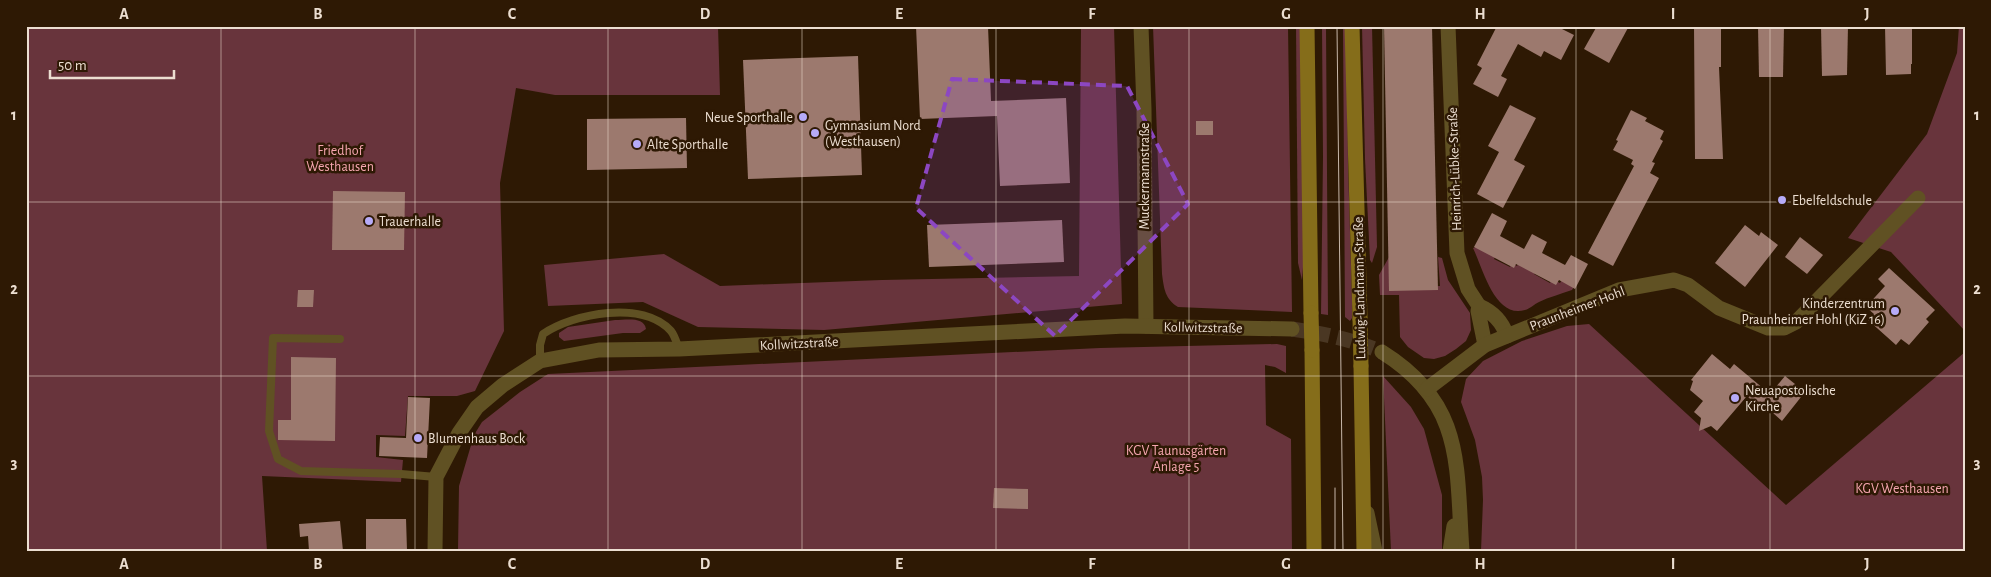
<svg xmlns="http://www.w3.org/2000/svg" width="1991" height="577" font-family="'Alegreya Sans',sans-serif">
  <rect width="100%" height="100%" fill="#2e1904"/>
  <g fill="#68343c">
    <polygon points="26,26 718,26 720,95 555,95 516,88 500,183 504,331 475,391 457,396 408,396 405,436 376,435 376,457 403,460 401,482 262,476 267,551 26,551"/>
    <polygon points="1081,26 1114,26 1122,304 824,330 698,327 643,302 548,306 544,265 664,254 720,286 882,280 1079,276"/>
    <path d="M1153 26H1288L1292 312 1178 307C1165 299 1164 289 1162 274Z"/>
    <polygon points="1296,26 1303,26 1305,242 1302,280 1298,263"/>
    <polygon points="1322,26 1326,26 1328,315 1321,314 1323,157"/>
    <polygon points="1343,26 1347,26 1348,164 1352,300 1352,318 1350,321 1345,317"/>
    <polygon points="1362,26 1372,26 1377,247 1372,263 1370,260 1365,159"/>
    <polygon points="1959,26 1965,26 1965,331 1891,252 1848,238 1927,134 1957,53"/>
    <path d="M1479 246 1496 255 1494 259 1510 267 1512 263 1517 266 1520 259 1537 268 1534 274 1550 283 1552 279 1560 283 1563 278 1575 285 1572 290C1561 294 1549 297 1539 302 1534 304 1530 309 1525 310 1495 319 1483 269 1473 248Z"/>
    <polygon points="1393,250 1394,287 1440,286 1438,257 1442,258 1448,280 1470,313 1471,330 1466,341 1456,349 1445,356 1434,359 1424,358 1408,347 1400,337 1399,295 1380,295 1379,275"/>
    <path d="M615 320C626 320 644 316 646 329L640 333H623L564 341 559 337V333L568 327Z"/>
    <polygon points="1589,324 1786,505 1965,352 1965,551 1481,551 1483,500 1482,477 1475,440 1461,402 1466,379 1483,361 1522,341 1567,326"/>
    <polygon points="1277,344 1286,346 1286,373 1275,367 1265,365 1266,425 1291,439 1292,551 458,551 459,486 474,435 482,422 520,392 548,374 1100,348"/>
    <polygon points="1383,376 1411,407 1424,429 1442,495 1442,551 1391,551"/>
  </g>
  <g fill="#9c796e">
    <polygon points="916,26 988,26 991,101 1066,98 1070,183 1000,186 997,116 920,119"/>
    <polygon points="1384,26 1432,26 1438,290 1389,291"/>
    <polygon points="1497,26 1556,26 1574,35 1561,60 1544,51 1541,57 1518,44 1501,76 1507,79 1498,97 1473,84 1482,68 1477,65"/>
    <polygon points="1597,26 1629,26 1609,63 1584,49"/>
    <polygon points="1694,26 1721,26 1721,67 1719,67 1723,159 1695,159"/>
    <polygon points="1758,26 1784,26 1783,77 1759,77"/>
    <polygon points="1821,26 1848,26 1847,75 1822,76"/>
    <polygon points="1885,26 1912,26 1912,64 1911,64 1911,74 1886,75"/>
    <polygon points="858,56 862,175 748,179 743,60"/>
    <polygon points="1510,105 1536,118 1514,160 1525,166 1503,208 1477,194 1499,152 1488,146"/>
    <polygon points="1631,110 1647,118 1645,121 1664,131 1660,139 1663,141 1652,162 1655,163 1650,173 1659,178 1613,266 1588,253 1634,166 1631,164 1633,160 1613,150 1618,141 1616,140"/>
    <polygon points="686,118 687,168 587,170 587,119"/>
    <rect x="1196" y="121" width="17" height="14"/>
    <polygon points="333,191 405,192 404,250 332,250"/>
    <polygon points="1492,213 1507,221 1500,236 1524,249 1532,234 1547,242 1542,253 1565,265 1571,255 1588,264 1575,289 1559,280 1556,285 1516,264 1514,268 1474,247"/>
    <polygon points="1062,220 1064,262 929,267 927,225"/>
    <polygon points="1745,225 1759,236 1761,232 1778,245 1745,287 1715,263"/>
    <polygon points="1800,237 1823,255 1807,274 1785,257"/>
    <polygon points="1889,268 1935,310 1926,319 1929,322 1909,345 1901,339 1896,345 1868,320 1874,314 1866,307 1885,286 1878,279"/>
    <polygon points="298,290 314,290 313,307 297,307"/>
    <polygon points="1712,354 1730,369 1734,364 1770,394 1785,376 1805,392 1782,421 1763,404 1760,408 1747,396 1717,431 1711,426 1699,431 1701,418 1694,412 1703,401 1690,390 1693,381 1691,380"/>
    <polygon points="291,357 336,358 335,441 278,440 278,420 291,420"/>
    <polygon points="408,397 430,398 427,458 379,456 380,437 406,438"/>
    <polygon points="994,488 1028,489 1028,509 993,508"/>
    <polygon points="366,519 406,519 407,551 366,551"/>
    <polygon points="340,521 343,551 309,551 308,536 300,537 299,524"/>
  </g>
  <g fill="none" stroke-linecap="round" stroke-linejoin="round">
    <path stroke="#4a3723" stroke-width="15" stroke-dasharray="15 8" stroke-linecap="butt" d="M1292 329C1325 334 1351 339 1382 352"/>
    <g stroke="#605123" stroke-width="8">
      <polyline points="340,339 273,338 269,431 278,459 301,471 401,474 436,477"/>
      <path d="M540 361V345L543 334C574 313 643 300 671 331 675 336 677 344 679 349"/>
    </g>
    <g stroke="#605123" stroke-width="15">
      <polyline points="1141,26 1144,109 1146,326"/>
      <polyline points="1448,26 1457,253 1468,289 1479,306"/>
      <path d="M1485 345 1478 311 1479 306C1493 312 1502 321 1507 336"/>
      <path d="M1382 352C1465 404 1456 465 1462 551"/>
      <polyline points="1427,389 1485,345 1619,290 1674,280 1688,285 1719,308 1768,328 1784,328 1796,322 1918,198"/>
      <polyline points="1367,513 1375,551"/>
      <polyline points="435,551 436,477 459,433 477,407 503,385 540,361 599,350 679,349 1125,326 1292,329"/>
      <polyline points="1450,551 1454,526"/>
    </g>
    <g stroke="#856d1a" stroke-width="15">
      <polyline points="1307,26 1311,313"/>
      <polyline points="1352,26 1360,319"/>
      <polyline points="1312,350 1314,551"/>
      <polyline points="1361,366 1364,551"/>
    </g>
    <g stroke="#c7b7a9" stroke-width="1">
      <polyline points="1337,26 1343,551"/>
      <polyline points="1335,488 1335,551"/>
    </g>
    <g stroke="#856d1a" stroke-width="15">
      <polyline points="1311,313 1312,350"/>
      <polyline points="1360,319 1361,366"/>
    </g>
  </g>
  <path fill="#8c47c2" fill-opacity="0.2" stroke="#8c47c2" stroke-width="4" stroke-dasharray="10 6" stroke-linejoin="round" d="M952 79 1127 86 1188 204 1055 336 916 208Z"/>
  <path fill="none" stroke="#ecded1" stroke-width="1" stroke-opacity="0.55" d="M221 26V551M415 26V551M608 26V551M802 26V551M996 26V551M1189 26V551M1383 26V551M1576 26V551M1770 26V551M26 202H1965M26 376H1965"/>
  <g fill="#b6abf8" stroke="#2e1904" stroke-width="2">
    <circle cx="803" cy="117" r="5"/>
    <circle cx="815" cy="133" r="5"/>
    <circle cx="637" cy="144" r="5"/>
    <circle cx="1782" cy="200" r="5"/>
    <circle cx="369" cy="221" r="5"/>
    <circle cx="1895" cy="311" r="5"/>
    <circle cx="1735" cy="398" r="5"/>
    <circle cx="418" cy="438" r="5"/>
  </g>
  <g text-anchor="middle" stroke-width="5" stroke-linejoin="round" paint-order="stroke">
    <g font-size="14" fill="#ecded1" stroke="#2e1904" text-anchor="start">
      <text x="793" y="122" text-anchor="end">Neue Sporthalle</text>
      <text x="825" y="130">Gymnasium Nord<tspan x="825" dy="16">(Westhausen)</tspan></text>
      <text x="647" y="149">Alte Sporthalle</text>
      <text x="1792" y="205">Ebelfeldschule</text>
      <text x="379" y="226">Trauerhalle</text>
      <text x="1885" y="308" text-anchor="end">Kinderzentrum<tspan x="1885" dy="16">Praunheimer Hohl (KiZ 16)</tspan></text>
      <text x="1745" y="395">Neuapostolische<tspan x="1745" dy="16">Kirche</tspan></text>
      <text x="428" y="443">Blumenhaus Bock</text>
    </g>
    <g font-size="14" fill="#f6a6b0" stroke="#2e1904">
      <text x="340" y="155">Friedhof<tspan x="340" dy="16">Westhausen</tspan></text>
      <text x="1176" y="455">KGV Taunusgärten<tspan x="1176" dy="16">Anlage 5</tspan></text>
      <text x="1902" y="493">KGV Westhausen</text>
    </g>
    <g font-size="14" fill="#ecded1" stroke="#2e1904">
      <text transform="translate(1454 169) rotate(-92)" y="5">Heinrich-Lübke-Straße</text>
      <text transform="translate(1144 176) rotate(-90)" y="5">Muckermannstraße</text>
      <text transform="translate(1359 288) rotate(-91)" y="5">Ludwig-Landmann-Straße</text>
      <text transform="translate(1577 308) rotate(-21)" y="5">Praunheimer Hohl</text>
      <text transform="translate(1203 327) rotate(1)" y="5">Kollwitzstraße</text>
      <text transform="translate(799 343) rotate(-3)" y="5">Kollwitzstraße</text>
    </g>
  </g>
  <rect width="1991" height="577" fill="none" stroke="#2e1904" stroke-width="55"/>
  <path d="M50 70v8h124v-8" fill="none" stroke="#ecded1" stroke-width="2.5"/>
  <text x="58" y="70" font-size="15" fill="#ecded1" stroke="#2e1904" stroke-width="4" paint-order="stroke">50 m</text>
  <rect x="28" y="28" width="1936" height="522" fill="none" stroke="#ecded1" stroke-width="2"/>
  <g font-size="16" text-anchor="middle" font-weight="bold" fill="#ecded1">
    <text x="124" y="19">A</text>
    <text x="318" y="19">B</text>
    <text x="512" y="19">C</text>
    <text x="705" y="19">D</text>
    <text x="899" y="19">E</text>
    <text x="1092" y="19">F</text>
    <text x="1286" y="19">G</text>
    <text x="1480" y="19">H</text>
    <text x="1673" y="19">I</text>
    <text x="1867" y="19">J</text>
    <text x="14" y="120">1</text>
    <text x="1977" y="120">1</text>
    <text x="14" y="294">2</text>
    <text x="1977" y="294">2</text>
    <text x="14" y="468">3</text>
    <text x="1977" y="468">3</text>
    <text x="124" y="569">A</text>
    <text x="318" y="569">B</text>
    <text x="512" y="569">C</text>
    <text x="705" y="569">D</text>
    <text x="899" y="569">E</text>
    <text x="1092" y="569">F</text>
    <text x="1286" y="569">G</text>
    <text x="1480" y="569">H</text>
    <text x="1673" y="569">I</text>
    <text x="1867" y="569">J</text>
  </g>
</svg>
